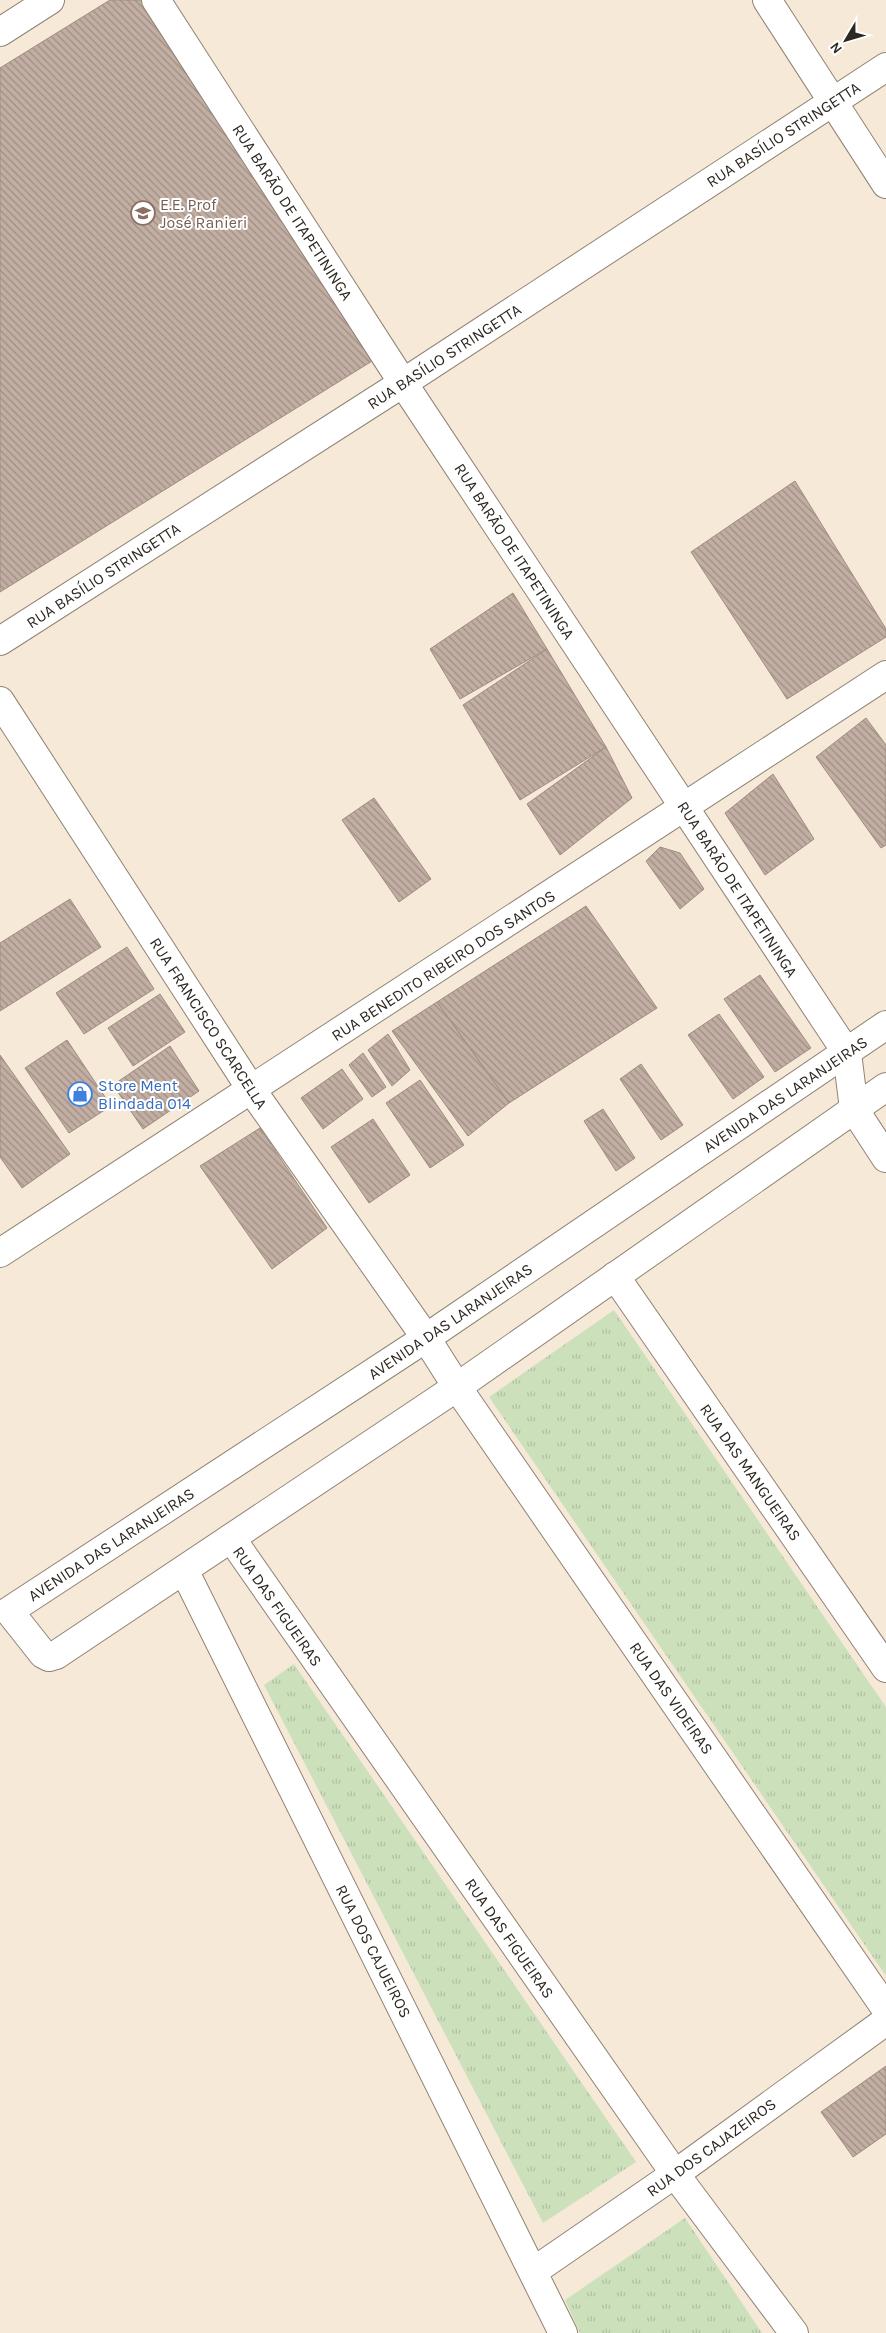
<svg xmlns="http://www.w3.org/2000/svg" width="886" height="2333" font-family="Karla,sans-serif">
  <defs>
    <pattern id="park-tufts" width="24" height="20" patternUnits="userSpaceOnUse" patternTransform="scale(1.25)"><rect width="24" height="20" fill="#cde0bc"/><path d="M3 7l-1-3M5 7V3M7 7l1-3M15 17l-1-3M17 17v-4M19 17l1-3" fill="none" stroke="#b0c0a1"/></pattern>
    <pattern id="building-back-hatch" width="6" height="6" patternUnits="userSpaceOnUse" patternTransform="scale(1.25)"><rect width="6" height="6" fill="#c2aea3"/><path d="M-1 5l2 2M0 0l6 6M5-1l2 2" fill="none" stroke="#9e8e84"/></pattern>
  </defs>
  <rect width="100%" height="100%" fill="#f7e9d8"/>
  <g fill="url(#park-tufts)">
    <polygon points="614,1310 886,1707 886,1976 489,1397"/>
    <polygon points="294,1664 636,2162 543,2223 264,1685"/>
    <polygon points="685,2218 762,2333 580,2333 565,2300"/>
  </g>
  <g fill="url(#building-back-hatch)" stroke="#9f8c82">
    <polygon points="110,0 154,0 377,358 0,592 0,68"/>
    <polygon points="795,481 886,629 886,637 787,699 691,552"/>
    <polygon points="513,593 547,649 460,699 430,649"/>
    <polygon points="547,649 606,747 520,800 463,705"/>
    <polygon points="866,718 886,745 886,845 881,848 816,757"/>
    <polygon points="606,747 632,798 560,855 527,804"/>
    <polygon points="773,774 814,839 765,875 725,813"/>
    <polygon points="374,798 431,879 399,902 342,820"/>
    <polygon points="660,847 680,853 704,889 680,909 646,861"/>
    <polygon points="70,899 101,947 0,1011 0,943"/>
    <polygon points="586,906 657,1008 509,1103 437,1002"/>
    <polygon points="127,947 154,989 84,1034 56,993"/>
    <polygon points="760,975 811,1048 775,1072 724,999"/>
    <polygon points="160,994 185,1032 133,1066 108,1028"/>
    <polygon points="437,1002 509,1103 468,1136 392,1031"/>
    <polygon points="719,1014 764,1077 733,1099 688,1035"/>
    <polygon points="388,1034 410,1070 392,1086 368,1050"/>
    <polygon points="67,1040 111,1106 69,1133 25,1068"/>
    <polygon points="170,1046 199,1091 143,1129 113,1085"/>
    <polygon points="363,1053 386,1087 372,1097 349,1065"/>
    <polygon points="0,1055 70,1154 22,1188 0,1157"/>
    <polygon points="641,1064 683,1125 661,1140 620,1079"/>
    <polygon points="342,1069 363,1099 323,1129 301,1098"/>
    <polygon points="420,1080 464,1145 430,1168 386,1103"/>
    <polygon points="603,1109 635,1158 616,1171 584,1121"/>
    <polygon points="373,1119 410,1175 369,1203 331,1147"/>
    <polygon points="260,1128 327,1228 272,1269 200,1166"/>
    <polygon points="886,2066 886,2134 853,2157 821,2112"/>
  </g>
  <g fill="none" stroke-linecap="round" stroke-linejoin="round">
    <g stroke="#908374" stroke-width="30">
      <g id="minor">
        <polyline points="767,0 886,184"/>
        <polyline points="0,32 50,0"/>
        <polyline points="0,641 403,383 886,67"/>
        <polyline points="0,701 251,1089 426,1338 457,1387 886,2009"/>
        <polyline points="0,1253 886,675"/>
        <polyline points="615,1276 886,1668"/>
        <polyline points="231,1538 675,2174 794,2333"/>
        <polyline points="184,1570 563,2333"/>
        <polyline points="534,2271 675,2174 886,2021"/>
      </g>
    </g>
    <g stroke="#908374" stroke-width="30">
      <g id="tertiary">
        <polyline points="156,0 403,383 847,1053 854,1109 886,1158"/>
        <polyline points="886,1025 426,1338 9,1611 43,1654 49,1657 56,1655 457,1387 886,1087"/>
      </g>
    </g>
    <use href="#minor" stroke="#fff" stroke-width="28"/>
    <use href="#tertiary" stroke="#fff" stroke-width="28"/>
  </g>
  <defs>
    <g id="school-ring" transform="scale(1.25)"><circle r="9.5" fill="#fff" stroke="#8d6e63" stroke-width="1.5"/><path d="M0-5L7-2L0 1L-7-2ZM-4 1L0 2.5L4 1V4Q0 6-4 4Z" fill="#8d6e63"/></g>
    <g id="shop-ring" transform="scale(1.25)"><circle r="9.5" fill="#fff" stroke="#3f7fe0" stroke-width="1.5"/><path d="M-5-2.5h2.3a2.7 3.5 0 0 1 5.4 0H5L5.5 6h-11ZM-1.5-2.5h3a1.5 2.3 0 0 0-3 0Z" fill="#3f7fe0"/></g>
  </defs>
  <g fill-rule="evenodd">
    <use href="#school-ring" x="143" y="213"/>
    <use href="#shop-ring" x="80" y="1094"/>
  </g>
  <g text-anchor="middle" stroke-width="4" stroke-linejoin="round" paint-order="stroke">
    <g font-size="16" fill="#2d2822" stroke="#fff">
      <text transform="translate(783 134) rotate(-33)" y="6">RUA BASÍLIO STRINGETTA</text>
      <text transform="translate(293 212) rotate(57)" y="6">RUA BARÃO DE ITAPETININGA</text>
      <text transform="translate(444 356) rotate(-33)" y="6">RUA BASÍLIO STRINGETTA</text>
      <text transform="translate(515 551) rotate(57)" y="6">RUA BARÃO DE ITAPETININGA</text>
      <text transform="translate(103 575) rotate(-33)" y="6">RUA BASÍLIO STRINGETTA</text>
      <text transform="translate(738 889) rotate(57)" y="6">RUA BARÃO DE ITAPETININGA</text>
      <text transform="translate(443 965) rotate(-33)" y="6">RUA BENEDITO RIBEIRO DOS SANTOS</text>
      <text transform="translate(209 1023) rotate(57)" y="6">RUA FRANCISCO SCARCELLA</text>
      <text transform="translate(785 1094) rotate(-34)" y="6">AVENIDA DAS LARANJEIRAS</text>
      <text transform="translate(450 1321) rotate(-34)" y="6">AVENIDA DAS LARANJEIRAS</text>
      <text transform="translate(751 1472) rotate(55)" y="6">RUA DAS MANGUEIRAS</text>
      <text transform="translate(111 1544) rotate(-33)" y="6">AVENIDA DAS LARANJEIRAS</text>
      <text transform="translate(278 1606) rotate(55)" y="6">RUA DAS FIGUEIRAS</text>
      <text transform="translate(672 1698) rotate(55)" y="6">RUA DAS VIDEIRAS</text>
      <text transform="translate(510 1938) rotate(55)" y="6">RUA DAS FIGUEIRAS</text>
      <text transform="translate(374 1951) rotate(63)" y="6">RUA DOS CAJUEIROS</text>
      <text transform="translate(711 2147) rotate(-36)" y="6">RUA DOS CAJAZEIROS</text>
    </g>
    <g font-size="16" fill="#785e54" stroke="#fff" text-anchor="start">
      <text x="160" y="210">E.E. Prof<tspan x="160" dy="18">José Ranieri</tspan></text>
    </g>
    <g font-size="16" fill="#366cbe" stroke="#fff" text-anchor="start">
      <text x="98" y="1091">Store Ment<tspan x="98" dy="18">Blindada 014</tspan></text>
    </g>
  </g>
  <g transform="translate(846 40) rotate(232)" stroke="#ffffff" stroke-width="4" paint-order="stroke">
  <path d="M0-4L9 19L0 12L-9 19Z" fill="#2d2822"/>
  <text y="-8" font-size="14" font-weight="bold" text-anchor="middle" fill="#2d2822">N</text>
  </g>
</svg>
